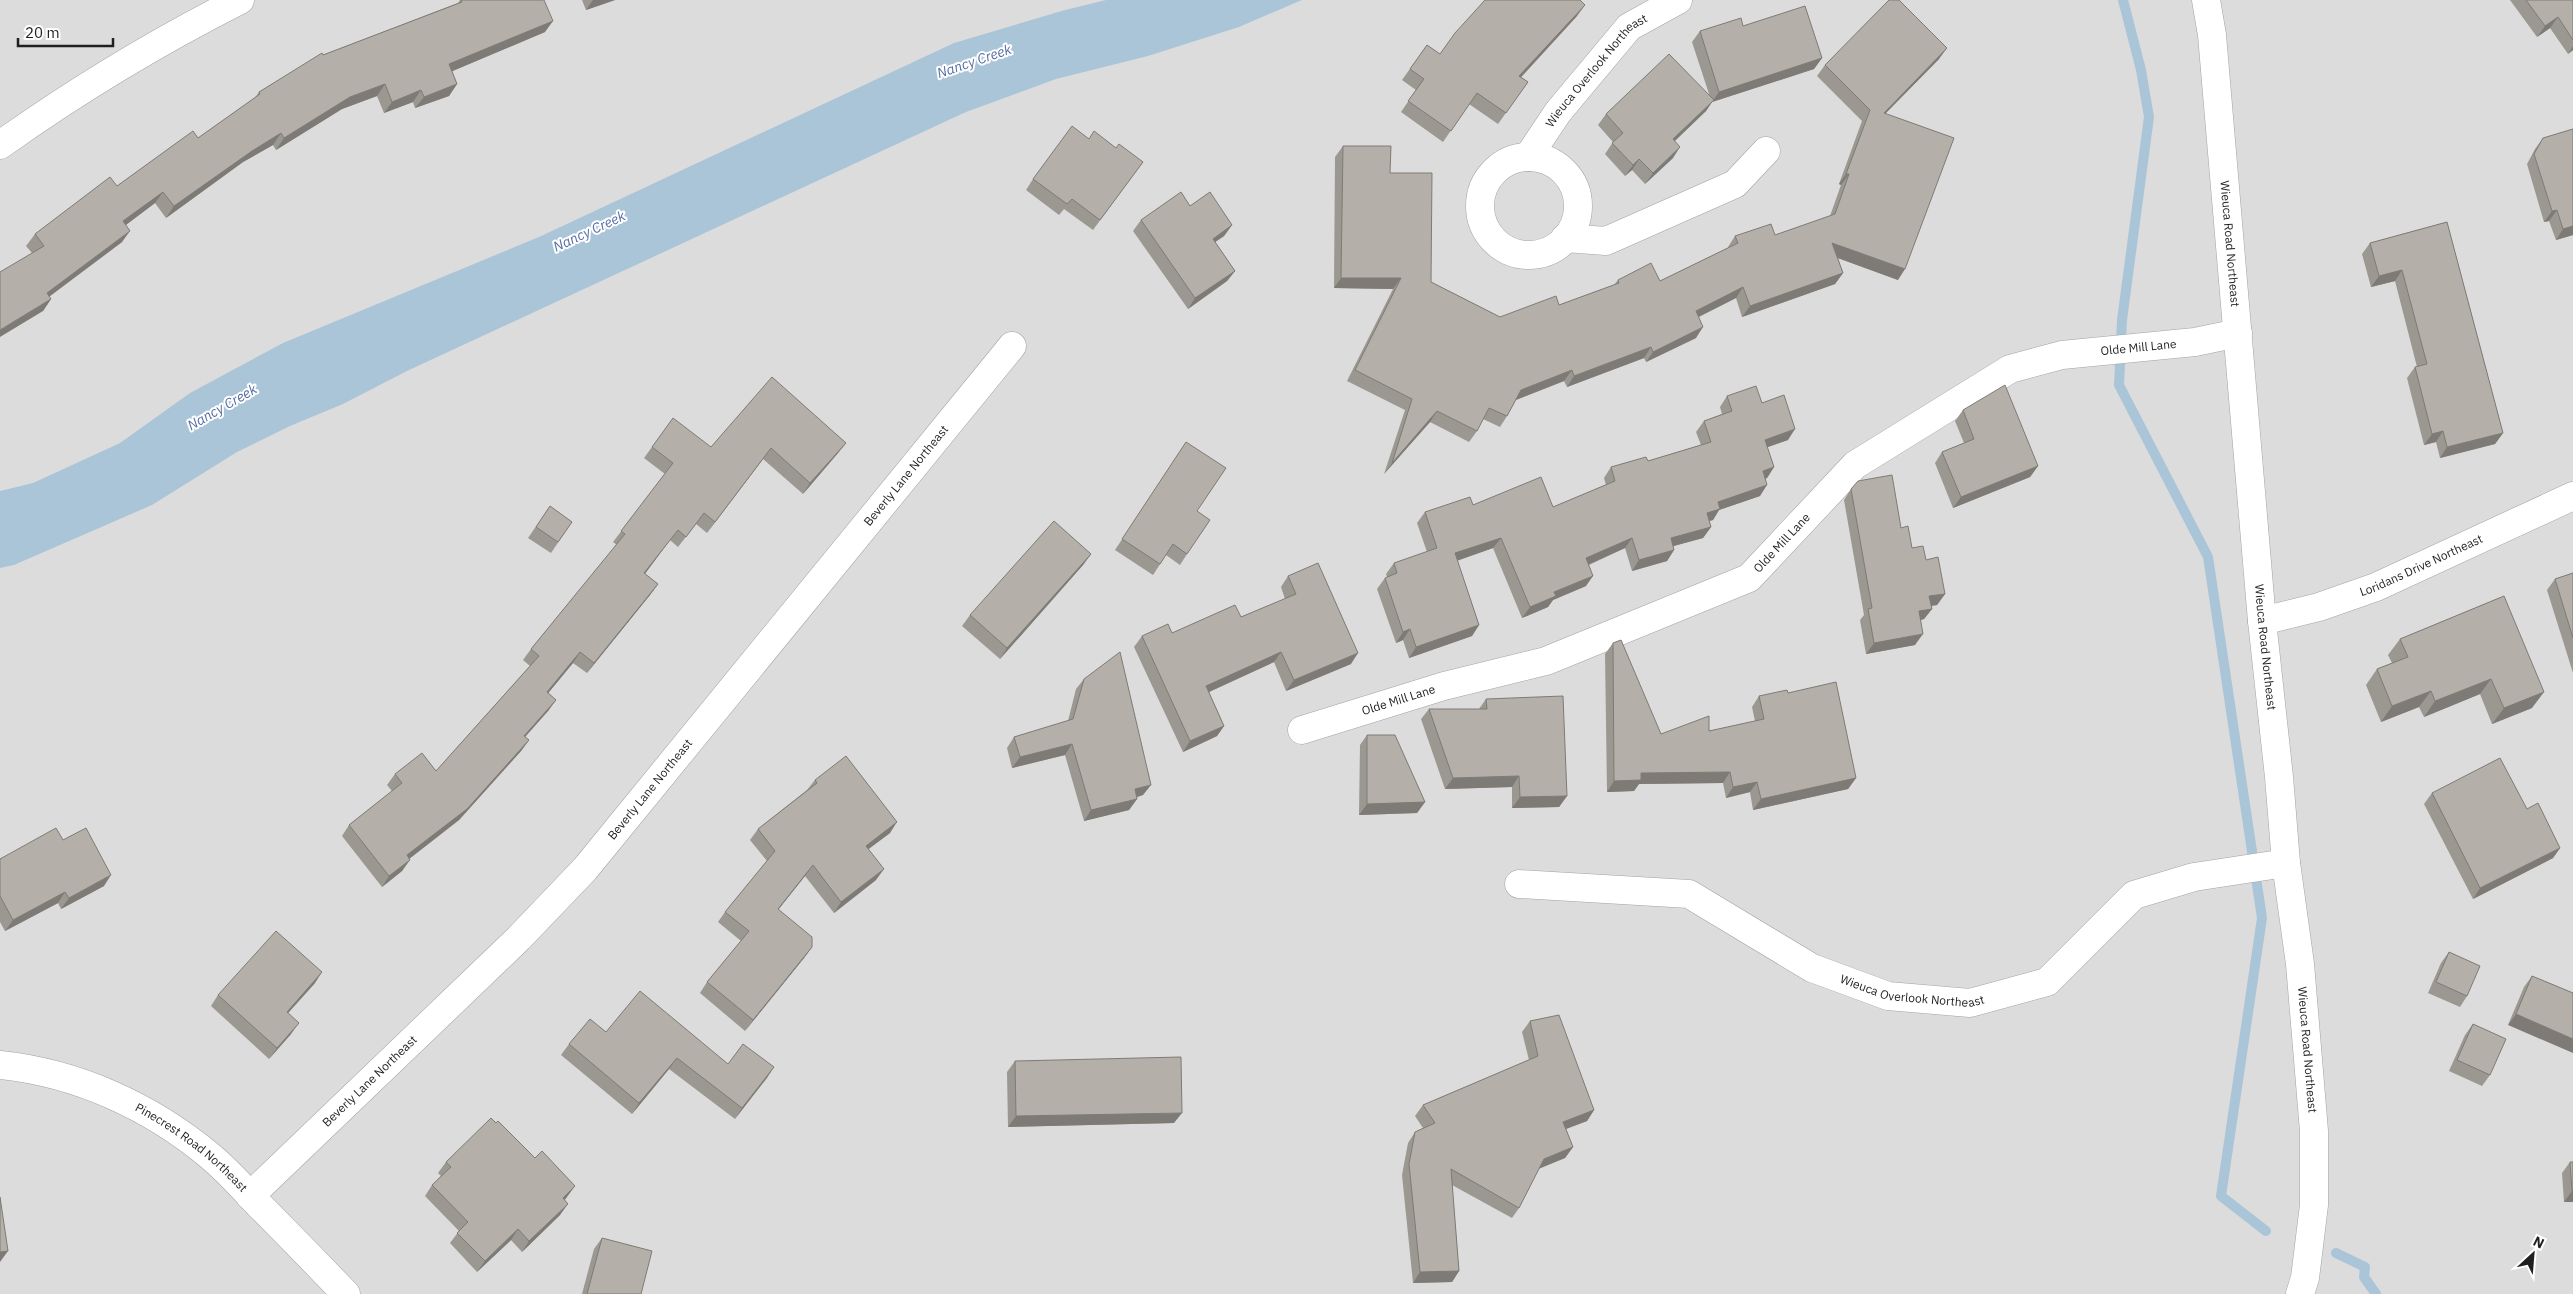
<svg xmlns="http://www.w3.org/2000/svg" width="2573" height="1294" font-family="'IBM Plex Sans',sans-serif">
  <rect width="100%" height="100%" fill="#efeee6"/>
  <rect fill="#dddcdc" x="0" y="0" width="2573" height="1294"/>
  <polygon fill="#abc5d8" points="1106,0 1302,0 1239,27 1148,56 1056,79 966,112 407,371 343,404 290,426 237,452 152,505 14,565 0,568 0,491 33,483 120,443 190,393 283,343 539,237 954,43 1065,10"/>
  <g fill="none" stroke-linecap="round" stroke-linejoin="round">
    <g stroke="#abc5d8" stroke-width="10">
      <polyline points="2123,0 2141,70 2149,117 2122,320 2119,385 2208,557 2262,918 2221,1196 2266,1231"/>
      <polyline points="2336,1253 2365,1267 2364,1277 2376,1294"/>
    </g>
    <g stroke="#a3a3a3" stroke-width="29">
      <g id="minor">
        <path id="s1" d="M2206 0 2212 35 2262 621 2279 777 2286 863 2300 964 2314 1131V1205L2305 1278 2300 1294"/>
        <path d="M0 145C76 91 157 42 240 0"/>
        <path id="s2" d="M1528 157 1558 112 1629 27 1678 0"/>
        <circle cx="1529" cy="206" r="49"/>
        <polyline points="1565,238 1606,241 1735,184 1766,151"/>
        <path id="s3" d="M2262 621 2319 607 2376 587 2573 496"/>
        <path id="s4" d="M1302 730 1444 686 1546 661 1749 578 1855 465 2010 369 2062 355 2195 342 2238 333"/>
        <path id="s5" d="M1519 884 1689 894 1812 968 1888 996 1970 1003 2047 982 2134 895 2194 877 2286 863"/>
        <path id="s6" d="M0 1065C77 1073 150 1106 210 1156 227 1170 243 1188 258 1204 288 1234 317 1264 346 1294"/>
        <path id="s7" d="M250 1196 519 938 585 869 1012 346"/>
      </g>
    </g>
    <use href="#minor" stroke="#fff" stroke-width="28"/>
  </g>
  <g fill="#9b9791">
    <polygon points="460,0 544,0 545,32 452,71 457,84 449,96 415,108 413,102 384,113 377,96 342,109 276,150 273,145 243,162 166,218 155,203 126,225 122,242 49,297 51,299 43,311 32,253 26,246 35,234 198,138 254,99 259,92 323,55 458,3"/>
    <polygon points="582,0 615,0 586,10"/>
    <polygon points="2510,0 2573,0 2573,50 2568,54 2550,28 2537,37"/>
    <polygon points="1577,16 1521,77 1528,82 1498,124 1469,104 1443,142 1401,112 1416,90 1402,80 1427,45 1440,54"/>
    <polygon points="1743,26 1822,58 1814,69 1712,102 1706,111 1675,141 1673,158 1645,184 1632,170 1625,176 1605,154 1613,142 1598,125 1606,114 1710,97 1692,42 1700,31"/>
    <polygon points="1939,59 1886,113 1898,280 1838,258 1843,273 1835,284 1742,317 1736,298 1699,317 1696,338 1646,362 1644,358 1567,387 1564,381 1516,400 1507,416 1500,427 1483,419 1477,431 1469,442 1430,422 1384,474 1405,410 1347,381 1393,289 1334,288 1335,157 1343,146 1390,173 1431,282 1500,317 1559,305 1614,285 1618,280 1660,281 1728,248 1728,247 1735,236 1775,235 1830,216 1841,185 1839,184 1862,121 1817,76 1825,65"/>
    <polygon points="2573,129 2573,235 2556,240 2549,221 2544,222 2527,164 2535,149 2543,138"/>
    <polygon points="1089,139 1116,148 1143,162 1093,230 1064,209 1059,215 1026,190 1033,179"/>
    <polygon points="1190,206 1232,225 1224,236 1215,242 1235,271 1227,281 1188,309 1133,231 1141,220"/>
    <polygon points="2447,222 2503,433 2495,444 2440,458 2436,442 2424,445 2407,378 2415,367 2417,367 2395,281 2371,287 2362,254 2370,243"/>
    <polygon points="1727,396 1762,403 1788,440 1767,447 1774,467 1767,478 1765,479 1760,496 1719,510 1713,520 1709,521 1711,527 1703,538 1673,546 1674,550 1667,561 1632,571 1625,548 1589,565 1586,586 1553,600 1548,607 1522,618 1493,548 1457,561 1479,625 1472,636 1409,658 1403,640 1396,643 1377,589 1385,578 1387,577 1386,574 1394,563 1427,552 1417,523 1425,512 1473,505 1553,507 1606,485 1604,478 1611,467 1648,461 1701,445 1696,432 1704,421 1722,414 1720,407"/>
    <polygon points="1963,410 2038,466 2030,477 1953,508 1935,463 1942,452 1964,443 1955,421"/>
    <polygon points="846,443 838,453 803,494 763,459 707,533 696,524 678,547 670,540 645,574 658,584 650,595 587,673 573,663 548,693 556,700 548,711 525,737 529,740 521,751 459,820 409,859 402,871 382,887 342,836 349,825 392,791 387,785 395,774 436,771 530,666 523,660 531,649 617,545 613,542 665,474 644,458 652,447 711,447"/>
    <polygon points="1179,453 1197,511 1187,554 1180,565 1166,555 1153,575 1115,550"/>
    <polygon points="1851,489 1901,528 1912,548 1926,560 1945,594 1937,605 1931,606 1932,609 1924,619 1921,620 1915,645 1866,654 1860,620 1864,615 1844,500"/>
    <polygon points="550,506 572,522 551,553 528,538"/>
    <polygon points="1091,554 1083,565 1000,659 962,626 970,615"/>
    <polygon points="2573,573 2573,673 2547,590 2555,579"/>
    <polygon points="1288,576 1351,664 1286,691 1274,662 1209,692 1224,726 1217,736 1183,752 1134,647 1142,636 1172,633 1241,617 1285,599 1281,587"/>
    <polygon points="2504,596 2532,708 2492,724 2480,694 2424,717 2419,707 2381,722 2366,685 2377,669 2392,663 2388,655 2400,639"/>
    <polygon points="1613,643 1661,734 1709,731 1755,721 1752,707 1759,696 1788,693 1856,778 1848,789 1753,810 1750,792 1726,798 1723,783 1639,784 1634,791 1607,792 1605,654"/>
    <polygon points="1084,679 1143,795 1137,797 1137,799 1129,810 1084,821 1065,755 1012,768 1007,748 1014,737 1068,721 1076,689"/>
    <polygon points="1486,699 1567,796 1559,807 1512,808 1512,787 1445,789 1421,719 1429,709 1479,709"/>
    <polygon points="1367,735 1425,802 1417,813 1359,815 1360,745"/>
    <polygon points="815,780 890,833 868,849 876,880 834,913 805,876 778,910 812,947 804,958 745,1031 700,993 707,982 741,941 718,922 725,912 767,861 750,840 758,829 807,790"/>
    <polygon points="2432,793 2527,809 2560,848 2553,858 2473,899 2424,804"/>
    <polygon points="63,840 104,886 61,909 58,903 5,931 0,922 0,859"/>
    <polygon points="2449,952 2467,996 2460,1007 2428,993 2441,963"/>
    <polygon points="2532,976 2573,993 2508,1025 2524,987"/>
    <polygon points="315,983 288,1013 291,1034 269,1059 211,1006 218,995"/>
    <polygon points="1530,1021 1594,1110 1587,1121 1566,1129 1573,1147 1565,1158 1539,1168 1519,1208 1512,1218 1452,1185 1459,1271 1452,1282 1413,1283 1402,1175 1408,1143 1415,1132 1423,1128 1415,1116 1423,1105 1529,1060 1522,1032"/>
    <polygon points="2473,1024 2490,1075 2482,1086 2449,1071 2465,1035"/>
    <polygon points="606,1032 728,1064 774,1067 735,1119 669,1069 632,1114 561,1055 569,1044"/>
    <polygon points="1015,1061 1174,1123 1008,1127 1007,1072"/>
    <polygon points="446,1162 567,1197 565,1200 560,1215 522,1252 511,1240 477,1272 450,1243 459,1231 425,1196 432,1185 441,1176 438,1173"/>
    <polygon points="2570,1162 2573,1202 2564,1202 2562,1173"/>
    <polygon points="602,1238 641,1294 582,1294 594,1249"/>
  </g>
  <g fill="#7e7b76">
    <polygon points="593,0 615,0 586,10"/>
    <polygon points="1585,5 1577,16 1512,87 1519,76"/>
    <polygon points="2558,17 2550,28 2537,37 2545,26"/>
    <polygon points="553,21 545,32 441,76 449,64"/>
    <polygon points="2573,46 2573,50 2568,54"/>
    <polygon points="1947,48 1939,59 1876,123 1884,113"/>
    <polygon points="1822,58 1814,69 1712,102 1706,111 1665,150 1673,139 1712,102 1719,92"/>
    <polygon points="385,84 377,96 342,109 276,150 284,138 350,97"/>
    <polygon points="457,84 449,96 415,108 424,97"/>
    <polygon points="421,90 413,102 384,113 392,102"/>
    <polygon points="281,133 273,145 243,162 166,218 174,206 252,151"/>
    <polygon points="1680,147 1673,158 1645,184 1653,173"/>
    <polygon points="1639,159 1632,170 1625,176 1633,165"/>
    <polygon points="1846,174 1849,174 1841,185 1839,184"/>
    <polygon points="163,192 155,203 115,233 123,221"/>
    <polygon points="2557,210 2549,221 2544,222 2552,211"/>
    <polygon points="1232,225 1224,236 1205,249 1213,239"/>
    <polygon points="2573,226 2573,235 2556,240 2563,229"/>
    <polygon points="130,231 122,242 39,304 47,293"/>
    <polygon points="1832,243 1905,269 1898,280 1824,253"/>
    <polygon points="2402,270 2395,281 2371,287 2379,276"/>
    <polygon points="1235,271 1227,281 1188,309 1195,298"/>
    <polygon points="1843,273 1835,284 1742,317 1750,306"/>
    <polygon points="1341,278 1401,278 1393,289 1334,288"/>
    <polygon points="1743,287 1736,298 1688,322 1696,311"/>
    <polygon points="51,299 43,311 0,337 0,330"/>
    <polygon points="1703,327 1696,338 1646,362 1653,352"/>
    <polygon points="1651,347 1644,358 1567,387 1574,376"/>
    <polygon points="1572,370 1564,381 1513,401 1521,390"/>
    <polygon points="1437,411 1430,422 1384,474 1392,463"/>
    <polygon points="1795,429 1788,440 1757,451 1765,440"/>
    <polygon points="2443,431 2436,442 2424,445 2432,434"/>
    <polygon points="2503,433 2495,444 2440,458 2447,447"/>
    <polygon points="846,443 838,453 803,494 810,483"/>
    <polygon points="771,448 763,459 707,533 715,522"/>
    <polygon points="2038,466 2030,477 1953,508 1961,497"/>
    <polygon points="1774,467 1767,478 1755,482 1763,471"/>
    <polygon points="1767,485 1760,496 1719,510 1713,520 1699,524 1707,513 1718,502"/>
    <polygon points="1711,527 1703,538 1663,549 1671,538"/>
    <polygon points="678,530 670,540 637,584 644,573"/>
    <polygon points="1501,538 1493,548 1447,564 1455,553"/>
    <polygon points="1632,538 1625,548 1578,569 1586,558"/>
    <polygon points="1674,550 1667,561 1632,571 1639,560"/>
    <polygon points="1091,554 1083,565 1000,659 1007,648"/>
    <polygon points="1593,576 1586,586 1553,600 1548,607 1522,618 1530,607 1554,592"/>
    <polygon points="658,584 650,595 587,673 594,663"/>
    <polygon points="1945,594 1937,605 1922,607 1929,596"/>
    <polygon points="1932,609 1924,619 1912,622 1919,611"/>
    <polygon points="1479,625 1472,636 1409,658 1416,647"/>
    <polygon points="1410,629 1403,640 1396,643 1403,632"/>
    <polygon points="1923,634 1915,645 1866,654 1874,643"/>
    <polygon points="580,652 573,663 540,703 547,692"/>
    <polygon points="1281,652 1274,662 1198,697 1206,686"/>
    <polygon points="1358,653 1351,664 1286,691 1294,680"/>
    <polygon points="2491,679 2480,694 2424,717 2435,701"/>
    <polygon points="2431,691 2419,707 2381,722 2392,706"/>
    <polygon points="2544,692 2532,708 2492,724 2504,708"/>
    <polygon points="556,700 548,711 516,747 524,736"/>
    <polygon points="1224,726 1217,736 1183,752 1190,741"/>
    <polygon points="529,740 521,751 459,820 400,866 407,855"/>
    <polygon points="1072,744 1065,755 1012,768 1020,757"/>
    <polygon points="1730,772 1723,783 1639,784 1634,791 1607,792 1614,781 1641,773"/>
    <polygon points="1519,776 1512,787 1445,789 1453,778"/>
    <polygon points="1856,778 1848,789 1753,810 1761,799"/>
    <polygon points="1757,782 1750,792 1726,798 1733,787"/>
    <polygon points="1151,785 1143,795 1127,800 1135,789"/>
    <polygon points="1567,796 1559,807 1512,808 1520,797"/>
    <polygon points="1137,799 1129,810 1084,821 1091,810"/>
    <polygon points="1425,802 1417,813 1359,815 1367,804"/>
    <polygon points="897,822 890,833 858,857 866,846"/>
    <polygon points="2560,848 2553,858 2473,899 2480,888"/>
    <polygon points="410,860 402,871 382,887 389,876"/>
    <polygon points="813,865 805,876 770,920 778,909"/>
    <polygon points="884,869 876,880 834,913 841,902"/>
    <polygon points="111,875 104,886 61,909 69,898"/>
    <polygon points="65,892 58,903 5,931 13,920"/>
    <polygon points="812,947 804,958 745,1031 753,1020"/>
    <polygon points="322,972 315,983 279,1023 287,1012"/>
    <polygon points="2516,1014 2573,1039 2573,1053 2508,1025"/>
    <polygon points="299,1023 291,1034 269,1059 277,1048"/>
    <polygon points="677,1058 669,1069 632,1114 639,1103"/>
    <polygon points="774,1067 767,1078 735,1119 742,1108"/>
    <polygon points="1594,1110 1587,1121 1555,1133 1563,1122"/>
    <polygon points="1182,1113 1174,1123 1008,1127 1016,1116"/>
    <polygon points="1573,1147 1565,1158 1536,1170 1544,1159"/>
    <polygon points="575,1186 567,1197 555,1209 563,1198"/>
    <polygon points="2572,1191 2573,1191 2573,1202 2564,1202"/>
    <polygon points="568,1204 560,1215 522,1252 529,1241"/>
    <polygon points="518,1229 511,1240 477,1272 485,1261"/>
    <polygon points="8,1251 0,1262 0,1252"/>
    <polygon points="1459,1271 1452,1282 1413,1283 1420,1272"/>
  </g>
  <g fill="#b4b0a9" stroke="#7e7b76">
    <polygon points="461,0 544,0 553,21 449,64 457,84 424,97 421,90 392,102 385,84 350,97 284,138 281,133 252,151 174,206 163,192 123,221 130,231 47,293 51,299 0,330 0,272 44,246 35,234 110,177 117,186 193,131 198,138 260,94 259,92 322,53 323,55 462,2"/>
    <polygon points="1485,0 1580,0 1585,5 1519,76 1528,82 1506,113 1477,93 1451,131 1408,101 1424,79 1410,69 1427,45 1440,54 1455,33"/>
    <polygon points="1889,0 1899,0 1947,48 1884,113 1954,138 1905,269 1832,243 1843,273 1750,306 1743,287 1696,311 1703,327 1653,352 1651,347 1574,376 1572,370 1521,390 1507,416 1489,408 1477,431 1437,411 1392,463 1412,399 1355,370 1401,278 1341,278 1343,146 1391,146 1390,173 1432,173 1431,282 1500,317 1556,296 1559,305 1619,283 1618,280 1651,263 1660,281 1738,243 1735,236 1771,224 1775,235 1835,214 1849,174 1846,174 1870,110 1825,65"/>
    <polygon points="2526,0 2573,0 2573,40 2558,17 2545,26"/>
    <polygon points="1805,6 1822,58 1719,92 1700,31 1741,18 1743,26"/>
    <polygon points="1669,54 1714,100 1673,139 1680,147 1653,173 1639,159 1633,165 1612,143 1623,133 1606,114"/>
    <polygon points="1072,126 1089,139 1094,131 1116,148 1119,144 1143,162 1100,220 1072,199 1067,204 1033,179"/>
    <polygon points="2573,129 2573,226 2563,229 2557,210 2552,211 2534,154 2543,138"/>
    <polygon points="1181,192 1190,206 1210,192 1232,225 1213,239 1235,271 1195,298 1141,220"/>
    <polygon points="2447,222 2503,433 2447,447 2443,431 2432,434 2415,367 2427,364 2402,270 2379,276 2370,243"/>
    <polygon points="772,377 846,443 810,483 771,448 715,522 704,513 686,537 678,530 644,573 658,584 594,663 580,652 547,692 556,700 524,736 529,740 467,809 407,855 410,860 389,876 349,825 402,783 395,774 422,753 436,771 539,656 531,649 625,534 621,531 673,463 652,447 673,418 711,447"/>
    <polygon points="2005,385 2038,466 1961,497 1942,452 1974,439 1963,410"/>
    <polygon points="1756,386 1762,403 1784,395 1795,429 1765,440 1774,467 1763,471 1767,485 1718,502 1720,509 1707,513 1711,527 1671,538 1674,550 1639,560 1632,538 1586,558 1593,576 1554,592 1556,596 1530,607 1501,538 1455,553 1479,625 1416,647 1410,629 1403,632 1385,578 1397,573 1394,563 1437,548 1425,512 1470,497 1473,505 1541,477 1553,507 1615,481 1611,467 1646,457 1648,461 1711,442 1704,421 1732,411 1727,396"/>
    <polygon points="1186,442 1226,468 1197,511 1210,520 1187,554 1173,544 1160,564 1122,539"/>
    <polygon points="1892,475 1901,528 1908,526 1912,548 1923,546 1926,560 1938,557 1945,594 1929,596 1932,609 1919,611 1923,634 1874,643 1868,609 1872,608 1851,489 1858,481"/>
    <polygon points="550,506 572,522 558,542 536,527"/>
    <polygon points="1054,521 1091,554 1007,648 970,615"/>
    <polygon points="1318,563 1358,653 1294,680 1281,652 1206,686 1224,726 1190,741 1142,636 1168,624 1172,633 1235,605 1241,617 1296,594 1288,576"/>
    <polygon points="2573,573 2573,638 2555,579"/>
    <polygon points="2504,596 2544,692 2504,708 2491,679 2435,701 2431,691 2392,706 2377,669 2408,657 2400,639"/>
    <polygon points="1621,640 1661,734 1709,716 1709,731 1764,719 1759,696 1787,690 1788,693 1836,682 1856,778 1761,799 1757,782 1733,787 1730,772 1641,773 1641,780 1614,781 1613,643"/>
    <polygon points="1120,652 1151,785 1135,789 1137,799 1091,810 1072,744 1020,757 1014,737 1073,719 1084,679"/>
    <polygon points="1563,696 1567,796 1520,797 1519,776 1453,778 1429,709 1487,709 1486,699"/>
    <polygon points="1367,735 1395,735 1425,802 1367,804"/>
    <polygon points="846,756 897,822 866,846 884,869 841,902 813,865 778,909 812,937 812,947 753,1020 707,982 749,931 725,912 775,851 758,829 817,783 815,780"/>
    <polygon points="2500,758 2527,809 2538,803 2560,848 2480,888 2432,793"/>
    <polygon points="56,828 63,840 86,828 111,875 69,898 65,892 13,920 0,896 0,859"/>
    <polygon points="276,931 322,972 287,1012 299,1023 277,1048 218,995"/>
    <polygon points="2449,952 2480,966 2467,996 2436,982"/>
    <polygon points="2532,976 2573,993 2573,1039 2516,1014"/>
    <polygon points="640,991 728,1064 743,1044 774,1067 742,1108 677,1058 639,1103 569,1044 590,1019 606,1032"/>
    <polygon points="1559,1015 1594,1110 1563,1122 1573,1147 1544,1159 1519,1208 1451,1169 1459,1271 1420,1272 1409,1164 1415,1132 1435,1123 1423,1105 1538,1056 1530,1021"/>
    <polygon points="2473,1024 2506,1039 2490,1075 2457,1060"/>
    <polygon points="1181,1057 1182,1113 1016,1116 1015,1061"/>
    <polygon points="491,1118 496,1123 498,1121 535,1158 542,1151 575,1186 563,1198 568,1204 529,1241 518,1229 485,1261 457,1233 468,1222 432,1185 451,1167 446,1162"/>
    <polygon points="2570,1162 2573,1162 2573,1191 2572,1191"/>
    <polygon points="0,1197 8,1251 0,1252"/>
    <polygon points="602,1238 652,1251 641,1294 587,1294"/>
  </g>
  <g text-anchor="middle" stroke-width="4" stroke-linejoin="round" paint-order="stroke">
    <g font-size="12" fill="#1f1f1f" stroke="#fff">
      <text dy="4" stroke="none"><textPath href="#s2" startOffset="111">Wieuca Overlook Northeast</textPath></text>
      <text dy="4" stroke="none"><textPath href="#s1" startOffset="245">Wieuca Road Northeast</textPath></text>
      <text dy="4" stroke="none"><textPath href="#s4" startOffset="941">Olde Mill Lane</textPath></text>
      <text dy="4" stroke="none"><textPath href="#s7" startOffset="976">Beverly Lane Northeast</textPath></text>
      <text dy="4" stroke="none"><textPath href="#s4" startOffset="521">Olde Mill Lane</textPath></text>
      <text dy="4" stroke="none"><textPath href="#s3" startOffset="169">Loridans Drive Northeast</textPath></text>
      <text dy="4" stroke="none"><textPath href="#s1" startOffset="650">Wieuca Road Northeast</textPath></text>
      <text dy="4" stroke="none"><textPath href="#s4" startOffset="101">Olde Mill Lane</textPath></text>
      <text dy="4" stroke="none"><textPath href="#s7" startOffset="571">Beverly Lane Northeast</textPath></text>
      <text dy="4" stroke="none"><textPath href="#s5" startOffset="418">Wieuca Overlook Northeast</textPath></text>
      <text dy="4" stroke="none"><textPath href="#s1" startOffset="1055">Wieuca Road Northeast</textPath></text>
      <text dy="4" stroke="none"><textPath href="#s7" startOffset="166">Beverly Lane Northeast</textPath></text>
      <text dy="4" stroke="none"><textPath href="#s6" startOffset="212">Pinecrest Road Northeast</textPath></text>
    </g>
    <g font-size="14" font-style="italic" fill="#556da5" stroke="#fff">
      <text transform="translate(974 61) rotate(-19)" y="5">Nancy Creek</text>
      <text transform="translate(589 231) rotate(-25)" y="5">Nancy Creek</text>
      <text transform="translate(222 407) rotate(-30)" y="5">Nancy Creek</text>
    </g>
  </g>
  <g transform="translate(2533 1254) rotate(26)" stroke="#ffffff" stroke-width="4" paint-order="stroke">
  <path d="M0-4L9 19L0 12L-9 19Z" fill="#1f1f1f"/>
  <text y="-8" font-size="14" font-weight="bold" text-anchor="middle" fill="#1f1f1f">N</text>
  </g>
  <path d="M18 38v8h95v-8" fill="none" stroke="#1f1f1f" stroke-width="2.5"/>
  <text x="25" y="38" font-size="15" fill="#1f1f1f" stroke="#ffffff" stroke-width="4" paint-order="stroke">20 m</text>
</svg>
